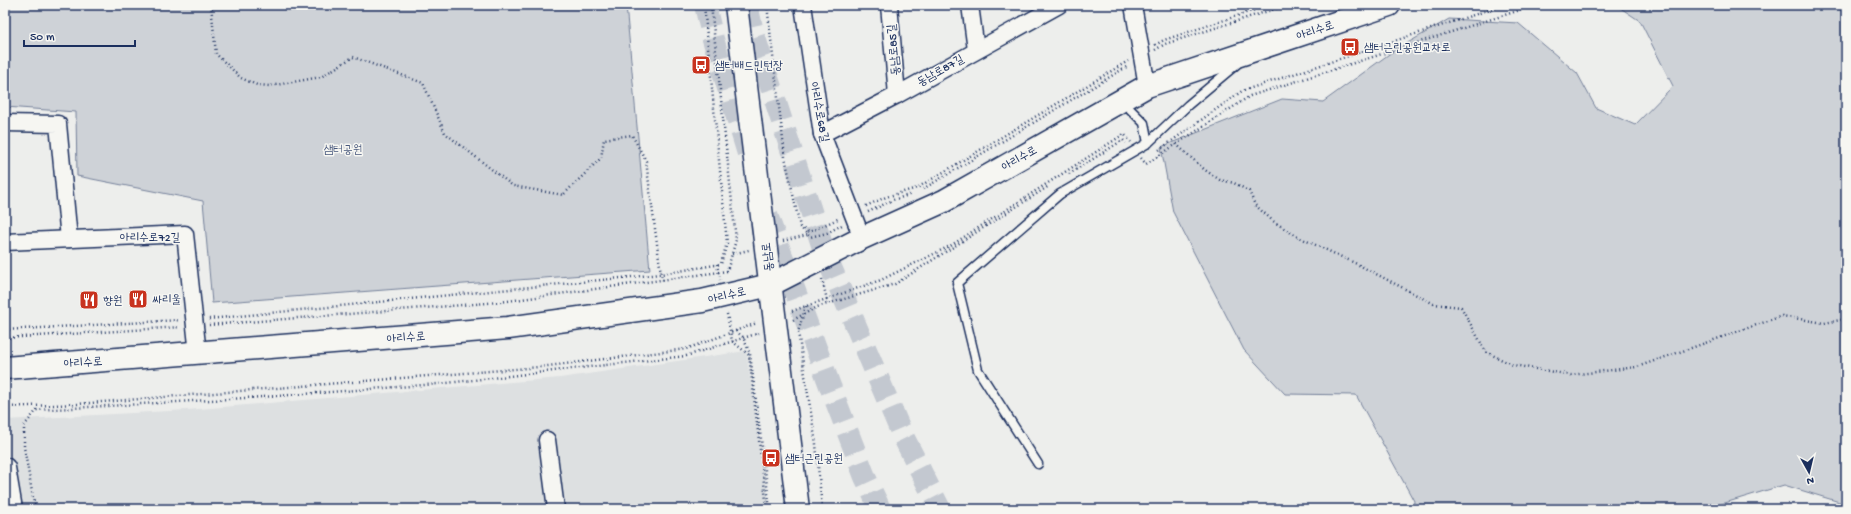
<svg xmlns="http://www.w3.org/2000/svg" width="1851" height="514" font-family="'Gochi Hand','Poor Story',sans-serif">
  <rect width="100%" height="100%" fill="#edeeec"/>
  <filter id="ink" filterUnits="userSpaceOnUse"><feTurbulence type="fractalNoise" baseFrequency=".025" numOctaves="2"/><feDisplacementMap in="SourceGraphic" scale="8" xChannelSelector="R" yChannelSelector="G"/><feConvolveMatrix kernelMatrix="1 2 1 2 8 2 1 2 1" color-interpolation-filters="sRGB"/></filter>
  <g filter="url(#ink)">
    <polygon fill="#dde0e1" points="746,351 770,509 5,509 5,420 187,410 501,383 560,378"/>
    <g fill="#ced2d7" stroke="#74809a">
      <polygon points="5,5 626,5 650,270 212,303 203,201 77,176 76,112 5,107"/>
      <polygon points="1616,5 1846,5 1846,504 1784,485 1705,509 1413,509 1414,501 1356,395 1285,394 1244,350 1173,212 1161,147 1282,99 1323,102 1392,52 1449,19 1518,23 1577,73 1596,108 1635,125 1673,86 1640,21"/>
    </g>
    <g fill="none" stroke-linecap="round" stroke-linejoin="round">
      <g stroke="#c3c8d0" stroke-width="22" stroke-dasharray="22 11" stroke-linecap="butt">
        <polyline points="705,5 713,39 749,157"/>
        <polyline points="747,5 753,32 824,251 902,434 940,509"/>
        <polyline points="767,215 830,386 865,477 880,509"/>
      </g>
      <g stroke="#1b2f5e" stroke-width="11">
        <g id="service">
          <polyline points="1122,101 1144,123 1148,143"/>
          <polyline points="1038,464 978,370 957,283 1060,194 1148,143 1188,105 1237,64"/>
        </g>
      </g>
      <g stroke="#1b2f5e" stroke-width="19">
        <g id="minor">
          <polyline points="803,5 822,134 862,238"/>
          <polyline points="889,5 897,95"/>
          <polyline points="970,5 976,50"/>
          <polyline points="1133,5 1147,86"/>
          <polyline points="5,123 58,124 69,239"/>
          <polyline points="822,134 897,95 1059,5"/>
          <polyline points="5,242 185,234 198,354"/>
          <polyline points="547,440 556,509"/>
        </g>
      </g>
      <g stroke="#1b2f5e" stroke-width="23">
        <polyline id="tertiary" points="5,468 12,509"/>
      </g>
      <g stroke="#1b2f5e" stroke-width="25">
        <g id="secondary">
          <polyline points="736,5 798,509"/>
          <polyline points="5,368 508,328 702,301 770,285 862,238 944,201 1147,86 1389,5"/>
        </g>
      </g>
      <g stroke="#1b2f5e" stroke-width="2.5" stroke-dasharray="1 3" stroke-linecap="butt">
        <polyline points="211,5 216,54 241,78 257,85 270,86 321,77 353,57 423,83 445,133 513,186 563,195 601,158 604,139 632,135 646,161 661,274 663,280"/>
        <polyline points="767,5 785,157 800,227 810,237 827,233 842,225"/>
        <polyline points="1155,45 1164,40 1270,5"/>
        <polyline points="1155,50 1165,44 1287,5"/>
        <polyline points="1176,144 1205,170 1220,180 1234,183 1249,191 1255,205 1273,221 1296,236 1357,264 1434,304 1461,307 1486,352 1513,365 1571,375 1637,367 1782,316 1824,323 1846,319"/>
        <polyline points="1159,150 1242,91 1504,5"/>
        <polyline points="1141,158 1146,164 1250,96 1536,5"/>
        <polyline points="1069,174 1123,140 1126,143"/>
        <polyline points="923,189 1128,66"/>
        <polyline points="866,206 886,197 917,188 1128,61"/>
        <polyline points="868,212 893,200 912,194"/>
        <polyline points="804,229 809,232 840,218"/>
        <polyline points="783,241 807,235"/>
        <polyline points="732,254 749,250"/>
        <polyline points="717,264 720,280"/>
        <polyline points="822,279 828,304"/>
        <polyline points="806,306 798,332 816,444 822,509"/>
        <polyline points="792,311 881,280 950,246 1124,134 1131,142"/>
        <polyline points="727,314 732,341 749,355 767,509"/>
        <polyline points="209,319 661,274 721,264 727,243 704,5"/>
        <polyline points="793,320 817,307 895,284 1049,186"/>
        <polyline points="209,325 500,302 727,271 736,240 711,5"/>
        <polyline points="5,330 180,320"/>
        <polyline points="736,331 743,337 750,354 770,509"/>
        <polyline points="5,338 180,327"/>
        <polyline points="5,407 77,404 540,367 686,349 757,323"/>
        <polyline points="35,509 24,447 24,426 37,410 263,397 438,384 686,356 759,333"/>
      </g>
      <use href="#service" stroke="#f6f6f2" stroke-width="8"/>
      <use href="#minor" stroke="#f6f6f2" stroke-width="16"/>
      <use href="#tertiary" stroke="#f6f6f2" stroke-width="20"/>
      <use href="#secondary" stroke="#f6f6f2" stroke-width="22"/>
    </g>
  </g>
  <defs>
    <g id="bus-square" transform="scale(1)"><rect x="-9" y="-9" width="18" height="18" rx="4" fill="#c8321e" stroke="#f6f6f2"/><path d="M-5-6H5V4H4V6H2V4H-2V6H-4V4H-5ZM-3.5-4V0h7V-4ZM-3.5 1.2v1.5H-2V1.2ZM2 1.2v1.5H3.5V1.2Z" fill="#fff"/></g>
    <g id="restaurant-square" transform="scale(1)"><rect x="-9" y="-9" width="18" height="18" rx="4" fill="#c8321e" stroke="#f6f6f2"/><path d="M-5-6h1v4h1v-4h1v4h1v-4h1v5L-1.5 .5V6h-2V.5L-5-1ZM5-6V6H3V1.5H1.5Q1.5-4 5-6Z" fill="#fff"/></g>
  </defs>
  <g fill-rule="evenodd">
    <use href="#bus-square" x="1350" y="47"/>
    <use href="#bus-square" x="701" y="65"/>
    <use href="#restaurant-square" x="138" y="299"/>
    <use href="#restaurant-square" x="89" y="300"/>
    <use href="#bus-square" x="771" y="458"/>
  </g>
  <g text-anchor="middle" stroke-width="3" stroke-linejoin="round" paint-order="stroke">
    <g font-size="12" fill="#1b2f5e" stroke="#f6f6f2">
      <text transform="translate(1315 30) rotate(-19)" y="4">아리수로</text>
      <text transform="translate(893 50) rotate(-95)" y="4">동남로85길</text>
      <text transform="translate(940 70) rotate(-30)" y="4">동남로87길</text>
      <text transform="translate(820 112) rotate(79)" y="4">아리수로68길</text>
      <text transform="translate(1019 158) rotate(-30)" y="4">아리수로</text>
      <text x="150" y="241">아리수로72길</text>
      <text transform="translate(767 257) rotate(-97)" y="4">동남로</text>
      <text transform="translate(727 295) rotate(-14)" y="4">아리수로</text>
      <text transform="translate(406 337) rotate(-5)" y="4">아리수로</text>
      <text transform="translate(83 362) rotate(-4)" y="4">아리수로</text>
    </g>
    <g font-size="12" fill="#1b2f5e" stroke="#f6f6f2" text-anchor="start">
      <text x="1364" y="51">샘터근린공원교차로</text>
      <text x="715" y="69">샘터배드민턴장</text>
      <text x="152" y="303">싸리울</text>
      <text x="103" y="304">향원</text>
      <text x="785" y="462">샘터근린공원</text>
    </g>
    <g font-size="12" fill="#48587c" stroke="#f6f6f2">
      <text x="343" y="153">샘터공원</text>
    </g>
  </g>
  <rect width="1851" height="514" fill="none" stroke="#f6f6f2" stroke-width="20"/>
  <rect x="10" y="10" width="1831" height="494" fill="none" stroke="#1b2f5e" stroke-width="1.5" filter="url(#ink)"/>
  <g transform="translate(1809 472) rotate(172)" stroke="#f6f6f2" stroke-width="3" paint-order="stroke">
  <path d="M0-3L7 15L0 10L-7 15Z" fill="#1b2f5e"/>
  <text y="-6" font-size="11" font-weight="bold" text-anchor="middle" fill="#1b2f5e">N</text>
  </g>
  <path d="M24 40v6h111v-6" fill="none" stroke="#1b2f5e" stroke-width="2"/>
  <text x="30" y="40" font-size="12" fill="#1b2f5e" stroke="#f6f6f2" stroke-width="3" paint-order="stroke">50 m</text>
</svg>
